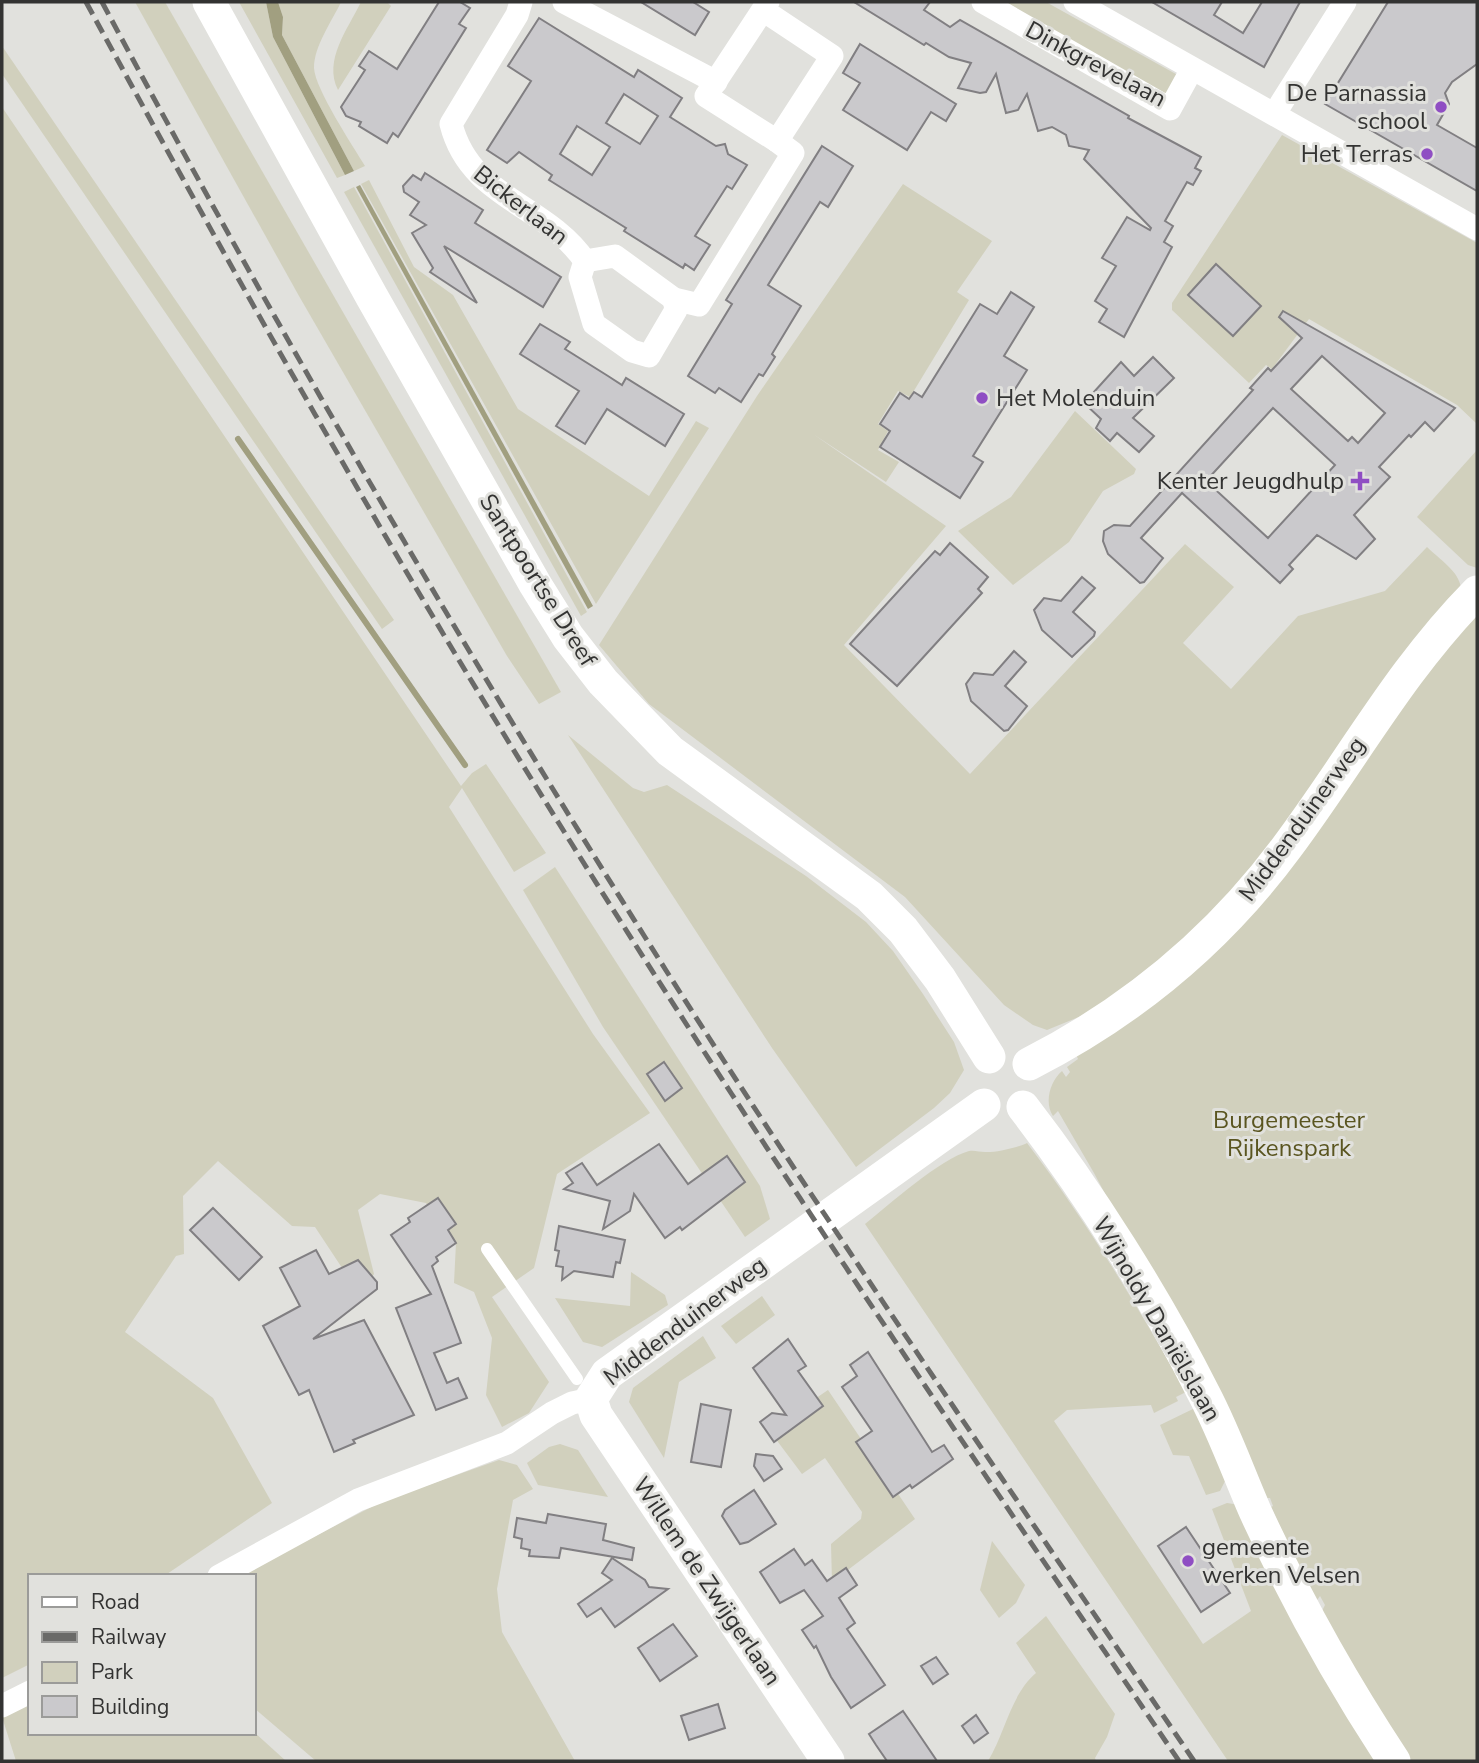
<svg xmlns="http://www.w3.org/2000/svg" width="1479" height="1763" font-family="'Nunito Sans',sans-serif">
  <rect width="100%" height="100%" fill="#e1e1dd"/>
  <g fill="#d1d0bd">
    <polygon points="135,2 165,2 561,692 539,704 507,656 299,296"/>
    <polygon points="239,2 266,2 273,37 345,175 337,178"/>
    <path d="M278 2H341C332 21 314 46 314 68 315 89 353 146 365 166L354 171 282 35 283 17Z"/>
    <path d="M361 2H387L391 6 338 90C323 60 348 29 361 2Z"/>
    <polygon points="1006,2 1046,2 1183,78 1167,103"/>
    <polygon points="2,46 394,620 382,629 2,74"/>
    <polygon points="2,107 461,786 472,773 486,764 546,853 514,872 462,788 449,807 593,1034 650,1113 557,1174 534,1268 492,1297 549,1382 529,1413 502,1427 486,1395 492,1338 474,1292 454,1283 456,1243 426,1203 380,1194 358,1210 374,1274 364,1288 356,1289 315,1227 292,1226 218,1161 183,1196 184,1254 176,1256 125,1332 213,1398 272,1503 164,1576 30,1576 30,1664 2,1678"/>
    <polygon points="1282,135 1477,243 1477,424 1457,405 1309,319 1272,369 1266,365 1249,383 1172,310 1172,303"/>
    <polygon points="369,180 414,267 453,295 518,409 649,496 696,421 709,428 596,604 361,184"/>
    <path d="M903 184 992 241 957 292 969 300 915 389 910 397 898 391 878 424 888 431 878 450 899 462 886 482 813 434 946 526 844 645 970 774 1185 544 1234 587 1183 643 1231 689 1298 616 1385 591 1427 547C1439 559 1459 571 1461 588L1284 830 1198 930 1091 1012 1047 1030 1033 1025 1004 1005 905 897 649 704 599 645 757 396Z"/>
    <polygon points="354,187 587,612 581,616 344,192"/>
    <polygon points="1075,411 1136,469 1134,474 1103,491 1069,542 1013,585 958,531 1011,497"/>
    <polygon points="1477,450 1477,568 1468,565 1417,517"/>
    <path d="M1477 602V1761H1411L1321 1613 1325 1605 1320 1596 1315 1603 1271 1507 1273 1506 1270 1498H1267L1094 1173 1058 1111 1053 1116C1044 1103 1050 1081 1062 1071L1066 1077 1070 1072 1067 1067 1078 1059 1076 1054 1187 967Z"/>
    <polygon points="568,735 633,788 644,792 667,785 806,876 866,922 893,951 923,994 954,1042 964,1070 950,1093 934,1108 856,1167 772,1048"/>
    <polygon points="555,867 760,1186 770,1219 745,1237 603,1027 523,890"/>
    <path d="M1027 1143C1087 1222 1137 1305 1186 1392L1176 1397 1178 1401 1154 1413 1151 1405 1067 1410 1054 1421 1203 1644 1251 1611 1212 1509 1227 1503 1240 1505 1379 1761H1228L865 1224C890 1204 940 1159 969 1151 975 1150 979 1152 985 1152 994 1153 1020 1147 1027 1143Z"/>
    <polygon points="631,1272 665,1295 668,1305 602,1347 583,1342 555,1298 630,1306"/>
    <polygon points="762,1296 775,1315 736,1344 721,1326"/>
    <polygon points="703,1336 716,1358 679,1382 664,1458 629,1402 633,1388"/>
    <polygon points="828,1390 915,1519 832,1582 831,1544 861,1519 862,1512 825,1458 802,1474 769,1430"/>
    <polygon points="1195,1408 1227,1477 1220,1491 1206,1495 1189,1456 1173,1455 1160,1425"/>
    <polygon points="560,1444 578,1450 608,1497 538,1485 527,1463 549,1447"/>
    <polygon points="499,1460 517,1465 533,1489 513,1500 497,1589 502,1632 575,1761 316,1761 254,1708 254,1576 238,1576 383,1501"/>
    <polygon points="992,1541 1025,1585 1016,1603 999,1618 980,1590"/>
    <path d="M1046 1616 1115 1714 1107 1737 1095 1758 1096 1761H988C1005 1733 1011 1694 1036 1673L1016 1643Z"/>
    <polygon points="30,1702 30,1733 254,1732 286,1761 16,1761 2,1717"/>
  </g>
  <g fill="#a19f80">
    <polygon points="266,2 278,2 283,17 282,35 354,171 345,175 273,37"/>
    <polygon points="360,185 593,606 588,609 356,187"/>
  </g>
  <g fill="none" stroke-linecap="round" stroke-linejoin="round">
    <polyline stroke="#a19f80" stroke-width="6" points="238,439 465,765"/>
  </g>
  <g fill="#cac9cc" stroke="#817f82" stroke-width="2" fill-rule="evenodd">
    <polygon points="439,2 460,2 470,8 459,24 466,28 398,137 393,133 387,143 359,126 361,122 346,116 341,107 365,70 359,66 369,51 397,69"/>
    <polygon points="641,2 693,2 709,12 695,35"/>
    <polygon points="854,2 930,2 924,10 950,27 960,20 1129,116 1128,118 1201,157 1195,168 1201,171 1193,185 1187,182 1165,221 1173,226 1164,242 1172,247 1124,337 1099,322 1107,309 1095,301 1116,266 1102,258 1127,217 1150,230 1151,228 1084,159 1089,150 1069,146 1066,135 1052,127 1038,131 1027,94 1018,110 1006,113 996,74 986,92 980,93 958,88 971,63 949,57 926,43 924,45"/>
    <polygon points="1152,2 1222,2 1214,15 1243,33 1262,2 1300,2 1264,67"/>
    <polygon points="1388,2 1477,2 1477,64 1452,82 1445,93 1449,104 1437,125 1477,148 1477,191 1325,104"/>
    <path d="M539 18 634 77 638 70 682 98 670 117 716 146 725 144 728 154 747 165 732 189 727 186 695 236 710 245 694 270 685 264 683 268 624 231 626 228 549 180 552 175 519 152 507 163 487 150 531 81 508 66ZM624 94 658 116 640 144 606 123ZM577 126 610 147 592 175 560 154Z"/>
    <polygon points="860,44 956,104 946,121 931,112 907,150 843,110 860,83 843,73"/>
    <polygon points="822,146 853,166 828,207 820,202 768,285 801,306 772,354 775,357 763,376 759,374 741,402 719,388 715,393 688,376 732,304 726,300"/>
    <polygon points="425,173 483,210 475,223 561,277 543,307 444,246 477,303 430,272 433,268 412,233 426,225 410,215 419,202 404,192 403,186 413,175 421,180"/>
    <polygon points="1216,264 1261,306 1233,336 1188,295"/>
    <polygon points="1011,292 1034,307 1004,356 1027,370 973,456 983,462 960,498 880,447 890,431 880,424 900,393 909,399 914,392 922,397 980,304 997,314"/>
    <path d="M1283 311 1455 408 1434 431 1425 422 1411 437 1409 435 1379 467 1390 477 1354 515 1375 539 1356 559 1317 535 1289 565 1293 569 1280 583 1182 493 1141 538 1163 558 1144 582 1140 583 1108 554 1103 541 1104 531 1114 525 1130 526 1253 390 1250 388 1268 368 1271 371 1302 338 1279 317ZM1322 356 1385 413 1358 443 1352 437 1348 441 1291 389ZM1273 408 1335 465 1268 538 1206 481Z"/>
    <polygon points="540,324 570,342 565,349 608,376 622,385 626,378 684,414 665,446 607,409 585,444 556,426 579,391 520,354"/>
    <polygon points="1153,357 1174,378 1133,418 1154,436 1139,452 1117,433 1110,441 1096,428 1101,419 1084,403 1121,362 1134,376"/>
    <polygon points="950,543 988,577 978,589 982,593 897,686 850,644 935,551 940,555"/>
    <polygon points="1082,577 1095,588 1073,612 1095,632 1094,636 1072,657 1042,630 1034,610 1044,598 1061,601"/>
    <polygon points="1014,651 1026,662 1005,686 1027,706 1008,730 1004,731 971,701 966,684 974,673 993,675"/>
    <polygon points="664,1062 682,1088 665,1101 647,1074"/>
    <polygon points="659,1144 688,1184 727,1156 745,1182 682,1230 680,1227 665,1238 634,1194 630,1211 603,1229 610,1201 564,1189 573,1183 566,1173 582,1163 597,1185"/>
    <polygon points="438,1198 456,1224 448,1230 456,1243 436,1257 438,1261 432,1266 461,1343 434,1353 447,1383 458,1378 467,1398 436,1410 396,1308 431,1294 391,1235 410,1222 408,1218"/>
    <polygon points="213,1208 262,1257 239,1280 190,1230"/>
    <polygon points="559,1226 625,1240 620,1263 616,1262 613,1277 574,1271 562,1280 563,1267 556,1266 559,1251 555,1250"/>
    <polygon points="316,1250 329,1274 358,1260 377,1282 377,1289 313,1339 364,1320 414,1415 353,1440 355,1443 334,1452 309,1390 299,1395 263,1326 300,1306 280,1268"/>
    <polygon points="788,1339 806,1366 798,1371 823,1406 774,1442 760,1422 772,1413 786,1415 753,1368"/>
    <polygon points="868,1352 932,1452 944,1445 953,1459 912,1488 910,1485 893,1497 856,1442 872,1431 842,1387 857,1376 850,1365"/>
    <polygon points="701,1404 731,1410 721,1467 691,1462"/>
    <polygon points="756,1454 773,1456 782,1469 764,1481 754,1466"/>
    <polygon points="754,1490 776,1524 748,1542 740,1544 722,1516 725,1510"/>
    <polygon points="548,1514 606,1524 603,1540 634,1548 632,1560 561,1548 559,1558 529,1556 530,1550 521,1548 522,1539 514,1537 517,1518 546,1523"/>
    <polygon points="1186,1527 1230,1593 1201,1612 1158,1546"/>
    <polygon points="794,1549 805,1565 812,1560 827,1581 846,1568 857,1585 839,1598 855,1623 847,1629 885,1685 851,1708 831,1677 816,1646 814,1648 802,1630 823,1616 804,1590 780,1603 760,1572"/>
    <polygon points="612,1558 645,1580 649,1587 668,1589 615,1627 601,1608 587,1617 578,1604 612,1580 602,1573"/>
    <polygon points="673,1624 697,1656 660,1681 638,1648"/>
    <polygon points="936,1657 948,1674 933,1684 921,1666"/>
    <polygon points="718,1704 725,1728 689,1740 681,1716"/>
    <polygon points="903,1711 914,1727 937,1761 887,1761 876,1745 869,1734"/>
    <polygon points="976,1715 988,1733 974,1743 962,1726"/>
  </g>
  <g fill="none" stroke-linecap="round" stroke-linejoin="round">
    <polyline stroke="#fff" stroke-width="12" points="487,1249 577,1379"/>
    <g stroke="#fff" stroke-width="23">
      <path d="M521 2 517 15 451 124C470 199 545 203 585 261L580 277 594 324 632 351 649 356 676 310 674 299"/>
      <polyline points="564,2 716,82"/>
      <polyline points="983,2 1170,109 1192,69"/>
      <polyline points="1075,2 1477,229"/>
      <polyline points="763,10 832,56 777,141 706,96 768,2"/>
      <polyline points="1275,113 1345,2"/>
      <polyline points="585,261 615,256 674,299 699,305 793,153 777,141"/>
      <polyline points="219,1576 358,1500 507,1443 552,1413 572,1403 591,1399"/>
      <polyline points="2,1706 30,1692"/>
    </g>
    <g stroke="#fff" stroke-width="33">
      <polyline points="209,2 372,297 535,584 568,637 603,682 670,751 869,896 903,930 940,979 989,1057"/>
      <path d="M1029 1064C1131 1012 1219 939 1287 847 1352 760 1400 670 1477 592"/>
      <path d="M1023 1107C1088 1191 1157 1300 1204 1394 1224 1432 1238 1472 1255 1511 1295 1598 1341 1681 1394 1761"/>
      <polyline points="828,1761 596,1415 591,1399 607,1374 984,1105"/>
    </g>
    <g stroke="#6a6a68" stroke-width="5" stroke-dasharray="14 7" stroke-linecap="butt">
      <path d="M86 2C197 206 310 410 429 610 663 1004 922 1382 1179 1761"/>
      <path d="M102 2C295 363 502 717 724 1061 877 1297 1036 1528 1194 1761"/>
    </g>
  </g>
  <g fill="#8f4ec3" stroke="#e1e1dd" stroke-width="2.5">
    <circle cx="1441" cy="107" r="7"/>
    <circle cx="1427" cy="154" r="7"/>
    <circle cx="982" cy="398" r="7"/>
    <path d="M1356.5 470.5h7v7h7v7h-7v7h-7v-7h-7v-7h7z"/>
    <circle cx="1188" cy="1561" r="7"/>
  </g>
  <g text-anchor="middle" stroke-width="6" stroke-linejoin="round" paint-order="stroke">
    <g font-size="24" fill="#333332" stroke="#e1e1dd">
      <text transform="translate(1096 64) rotate(28)" y="8">Dinkgrevelaan</text>
      <text transform="translate(521 205) rotate(38)" y="8">Bickerlaan</text>
      <text transform="translate(538 580) rotate(58)" y="8">Santpoortse Dreef</text>
      <text transform="translate(1302 819) rotate(-54)" y="8">Middenduinerweg</text>
      <text transform="translate(1157 1319) rotate(60)" y="8">Wijnoldy Daniëlslaan</text>
      <text transform="translate(685 1321) rotate(-37)" y="8">Middenduinerweg</text>
      <text transform="translate(707 1581) rotate(56)" y="8">Willem de Zwijgerlaan</text>
    </g>
    <g font-size="24" fill="#333332" stroke="#e1e1dd" text-anchor="end">
      <text x="1427" y="101">De Parnassia<tspan x="1427" dy="28">school</tspan></text>
      <text x="1413" y="162">Het Terras</text>
      <text x="996" y="406" text-anchor="start">Het Molenduin</text>
      <text x="1344" y="489">Kenter Jeugdhulp</text>
      <text x="1202" y="1555" text-anchor="start">gemeente<tspan x="1202" dy="28">werken Velsen</tspan></text>
    </g>
    <g font-size="24" fill="#5a5520" stroke="#e1e1dd">
      <text x="1289" y="1128">Burgemeester<tspan x="1289" dy="28">Rijkenspark</tspan></text>
    </g>
  </g>
  <rect width="1479" height="1763" fill="none" stroke="#333332" stroke-width="7"/>
  <rect x="28" y="1574" width="228" height="161" fill="#e1e1dd" stroke="#9b9b99" stroke-width="2"/>
  <rect x="42" y="1597" width="35" height="10" fill="#ffffff" stroke="#9b9b99" stroke-width="2"/>
  <text x="91" y="1609" font-size="21" fill="#333332">Road</text>
  <rect x="42" y="1632" width="35" height="10" fill="#6a6a68" stroke="#9b9b99" stroke-width="2"/>
  <text x="91" y="1644" font-size="21" fill="#333332">Railway</text>
  <rect x="42" y="1662" width="35" height="21" fill="#d1d0bd" stroke="#9b9b99" stroke-width="2"/>
  <text x="91" y="1679" font-size="21" fill="#333332">Park</text>
  <rect x="42" y="1696" width="35" height="21" fill="#cac9cc" stroke="#9b9b99" stroke-width="2"/>
  <text x="91" y="1714" font-size="21" fill="#333332">Building</text>
</svg>
